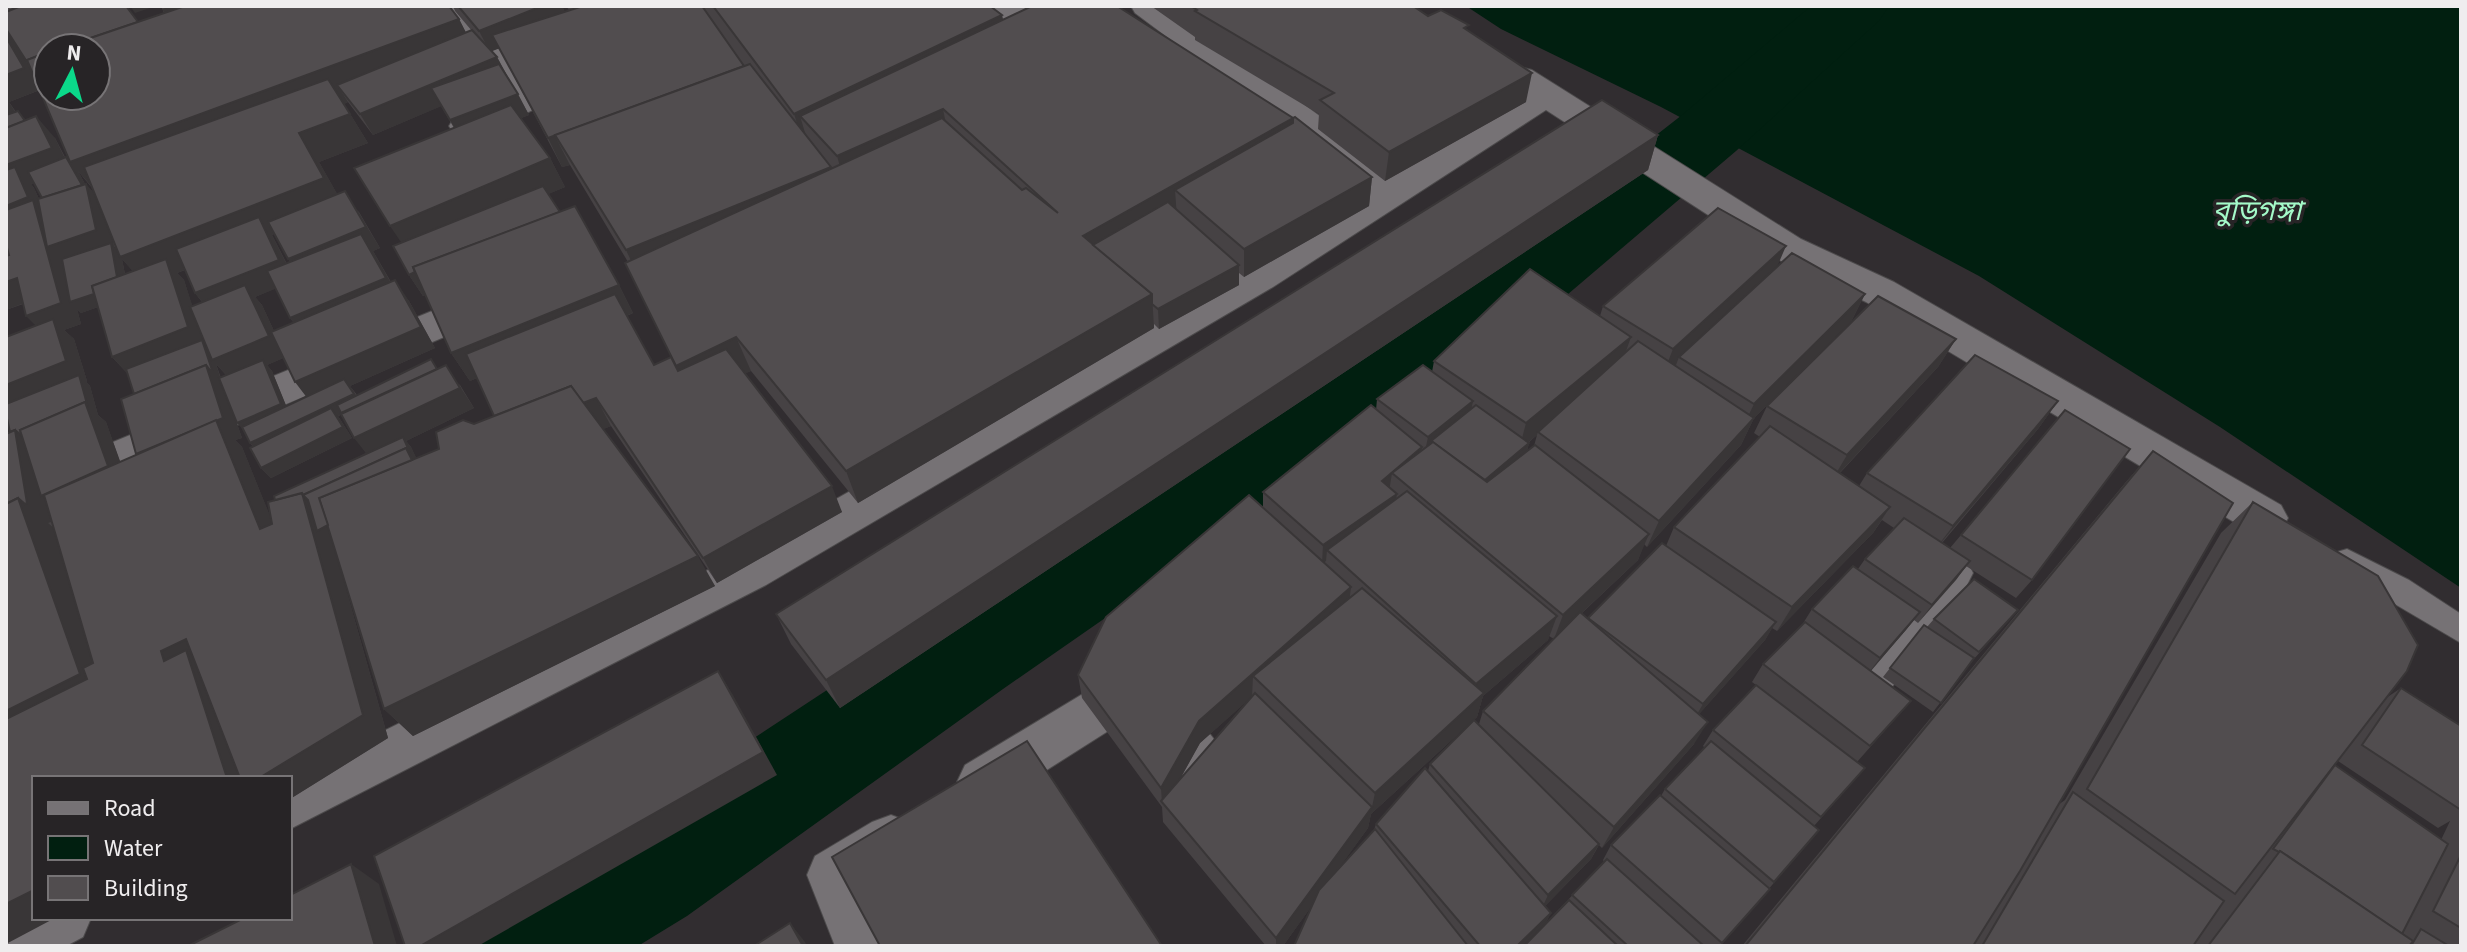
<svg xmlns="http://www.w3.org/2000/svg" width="2467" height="952" font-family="'Source Sans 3','Noto Sans Bengali',sans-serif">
  <rect width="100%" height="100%" fill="#312d30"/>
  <polygon fill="#011f10" points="1466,6 2461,6 2461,588 2220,427 1979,276 1661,107 1501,29"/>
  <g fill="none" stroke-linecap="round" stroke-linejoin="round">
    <polygon fill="#011f10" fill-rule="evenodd" points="1811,6 1889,6 1879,21 1736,151 1554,306 1003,689 687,916 638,946 462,946 480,903 605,836 929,623 1494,262 1682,115"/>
    <g stroke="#4c4a4b" stroke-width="2">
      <polygon id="lane" points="2347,549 2409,580 2461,614 2461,643 2337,570 2332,561 2337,552"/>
    </g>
    <g stroke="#4c4a4b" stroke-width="2">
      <g id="street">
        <path d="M442 6H475L544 99 539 107C514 118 482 141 454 134L449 126 454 118 506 95Z"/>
        <path d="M988 6H1048C1034 27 1002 27 988 6Z"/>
        <polygon points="1131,6 1168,6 1397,172 1522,95 1503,78 1508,70 1520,67 1532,70 1801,239 1894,282 2281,505 2288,518 2281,531 2265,536 2249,531 1866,302 1773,257 1546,110 1273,287 766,585 290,829 289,778 734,557 1245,267 1370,189 1135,13"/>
        <polygon points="449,304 463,309 469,319 463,329 6,523 6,486"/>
        <polygon points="1950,553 1966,559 1973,573 1966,587 1855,737 1837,744 1819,737 1812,721 1819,705 1934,559"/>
        <polygon points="1141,662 1158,669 1253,788 1261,805 1253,822 1235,830 1217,822 1135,714 1001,799 983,806 965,799 957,782 965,765 1124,669"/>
        <polygon points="891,815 910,822 917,840 910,858 865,886 891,946 835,946 807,875 815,856 872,822"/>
        <polygon points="34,904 34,918 91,918 83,937 66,946 6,946 6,918"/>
      </g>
    </g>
    <use href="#lane" fill="#767275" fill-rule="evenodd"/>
    <use href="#street" fill="#767275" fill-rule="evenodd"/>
  </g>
  <g fill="#464244" fill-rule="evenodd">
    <path d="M6 6 138 22 164 13 161 6 459 19 466 33 472 31 455 11 453 6H450H562L565 12 574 9 569 10 566 6H990L1002 15 1003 20 1372 177 1369 206 1244 277 1239 273V285L1159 329 1154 324V328L858 503 751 371 745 373 842 512 717 583 611 426 603 429 715 586 413 736 384 709 335 550 388 738 290 799V778H34L6 434 10 432 36 326 23 304 6 310ZM499 48 562 167 570 165 628 262 671 357 654 365 627 316 633 313 619 285 560 212 548 194 565 187 550 158 521 118 529 115 497 57 491 51ZM40 90 69 160 65 157 55 138 26 120 16 112 9 102ZM348 102 373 135 441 106 454 128 401 243 409 275 423 296 425 295 451 353 470 381 477 378 494 416 474 424 439 449 416 458 411 447 406 441 474 408 460 385 437 368 357 395 350 386 435 348 409 301 391 282 373 251 380 248 359 212 337 194 319 162 368 143 344 104ZM78 171 92 188 94 193 85 184ZM34 183 42 198 39 199 34 188 31 184ZM274 234 290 262 287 264 272 235ZM122 259 133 271 125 274ZM185 270 195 293 202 302 192 306 184 280 177 273ZM276 288 290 318 294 323 274 331 262 305 255 297ZM98 307 112 357 127 373 134 394 136 455 120 462 106 422 98 415 90 386 86 382 87 381 74 339 64 330 81 324 77 309 81 313ZM283 358 306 396 286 406 272 371 267 365ZM216 364 226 375 221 378ZM341 415 366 453 275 500 271 519 242 447 235 440 242 438 236 421 244 430 250 443 253 447 261 468 271 478 352 438 338 416Z"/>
    <polygon points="1151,6 1413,6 1428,16 1468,30 1526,102 1385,181 1318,129 1319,114 1195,40 1195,37"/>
    <polygon points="1658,135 1648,170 840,708 791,644 776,614"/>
    <path d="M1777 267 1865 294 1851 322 1754 418 1741 445 1647 547 1644 544 1638 560 1582 613 1587 618 1666 546 1674 527 1760 437 1754 433 1767 406 1956 339 1938 367 1840 473 1859 486 1867 473 2058 401 2038 429 1942 543 1950 548 1961 535 2032 580 2016 598 1966 566 1918 623 1914 620 1871 671 1911 701 1857 762 1865 768 1814 826 1819 830 1720 946H1294L1313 904 1283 946H1266L1163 822 1162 807 1082 698 1078 675 1263 507V492L1376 410 1377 399 1432 372 1434 361 1600 316 1603 306ZM1537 435 1534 446 1527 451 1529 443H1528ZM1882 520 1894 528 1865 559 1858 569 1812 609 1802 625 1763 664 1752 682 1756 685 1713 730 1703 746 1705 748 1665 789 1661 796 1611 845 1603 860 1604 862 1545 924 1551 913 1545 906 1591 859 1599 845 1602 848 1694 744 1699 714 1765 640 1772 628 1777 631 1873 533ZM1549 636 1554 639 1483 711 1479 724 1430 764 1428 771 1376 824 1374 830 1338 869 1368 828 1371 814 1477 717 1483 696 1548 640ZM1249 699 1180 779 1200 743Z"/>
    <path d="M2153 451 2058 805 2065 800 2221 533 2253 502 2386 698 2401 688 2461 726V946H1742L2125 483ZM2338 761 2438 828 2450 821 2441 840 2333 766Z"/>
    <polygon points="2018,610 1973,660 1933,712 1883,677 1924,625 1927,627 1934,619"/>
  </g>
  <g fill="#393637" fill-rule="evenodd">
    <polygon points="130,6 156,6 135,13"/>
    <polygon points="172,6 202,6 170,20 162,9"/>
    <polygon points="542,6 562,6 569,20 490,52 479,31"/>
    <polygon points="1002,15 1007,49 800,116 809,146 805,148 794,114"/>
    <path d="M459 19 477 54 350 102 337 85 348 102 344 104 368 143 319 162 344 206 272 235 295 281 255 297 262 305 286 357 267 365 272 371 290 415 246 433 237 423 281 404 265 366 231 380 216 364 221 380 220 381 224 385 242 438 235 440 242 447 286 555 260 529 226 444 156 474 136 454 223 418 212 384 146 411 136 401 208 371 206 365 210 370H212L205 349 132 378 112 357 188 327 171 275 145 285 122 259 129 296 81 313 77 309 81 324 64 330 74 339 87 381 86 382 90 386 98 415 106 422 129 486 64 515 47 501 51 522 48 523 55 529 120 702 6 761V711L80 674 29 531 6 541V512L20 506 18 498 25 504 27 503 18 446 11 441 17 438 15 430 22 436 88 410 81 384 13 412 6 406V385L66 361 57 333 47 337 26 316 61 303 39 222 9 234 12 237 20 274 6 279V264L9 263 6 250V206L28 197 24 187 6 194V165L52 148 36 116 55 138 70 169 31 184 34 188 47 216 52 221 58 243 96 230 91 204 57 218 46 207 85 191 66 157 71 162ZM343 104 350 114 299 133 324 178 121 256 120 254 114 246 105 205 86 184 87 188 78 171 100 196ZM268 236 279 260 195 293 212 314 251 298 269 336 214 359 211 351 205 344 184 280 177 273ZM112 252 119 285 74 301 64 265 67 267ZM92 423 108 466 46 494 38 450 34 447Z"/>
    <polygon points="6,21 37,26 9,35 14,41 42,89 9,102 22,123 6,129"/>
    <polygon points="497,57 508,78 373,135 360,114"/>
    <polygon points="1532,73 1526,102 1385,181 1389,152"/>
    <polygon points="518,94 529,115 462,141 450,120"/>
    <polygon points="943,109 950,144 847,191 837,156"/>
    <polygon points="1293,118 1292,152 1175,190 1177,218 1106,259 1083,236"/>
    <polygon points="1658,135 1648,170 840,708 826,680"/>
    <polygon points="555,136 570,165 562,167 548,138"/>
    <polygon points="550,158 565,187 409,254 390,226"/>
    <polygon points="831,167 842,202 642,284 626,250"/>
    <polygon points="1372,177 1369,206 1244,277 1244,249"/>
    <polygon points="345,191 380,248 373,251 400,299 307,339 290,318 303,280 288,259"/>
    <polygon points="560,213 571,234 423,296 409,275"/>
    <polygon points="1786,246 1774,274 1679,357 1676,365 1662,377 1673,349"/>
    <polygon points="1239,265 1239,285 1159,329 1158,309"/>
    <polygon points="17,278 37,298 6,310 6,282"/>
    <polygon points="395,280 409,301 435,348 350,386 362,405 338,416 352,438 271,478 261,468 260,454 250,443 311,403 295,382"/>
    <polygon points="619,285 633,313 470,381 451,353"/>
    <polygon points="1152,294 1154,328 858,503 846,471"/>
    <polygon points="1865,294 1851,322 1741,431 1754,404"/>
    <polygon points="736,337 751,371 692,399 676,366"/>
    <polygon points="1631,337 1621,365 1538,432 1537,435 1519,450 1526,423"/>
    <polygon points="1956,339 1938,367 1831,482 1847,455"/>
    <polygon points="446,365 474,408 406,441 411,447 434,493 335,550 388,738 290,799 290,778 259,778 302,493 405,442 370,458 354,438"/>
    <polygon points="596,398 611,426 599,431 583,404"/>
    <polygon points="1473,401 1469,421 1431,441 1429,453 1424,456 1428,437"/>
    <polygon points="2058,401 2038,429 1933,552 1953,526"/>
    <polygon points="1754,418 1741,445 1647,547 1659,521"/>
    <polygon points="1529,443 1524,463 1479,500 1484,481"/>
    <polygon points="1422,447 1418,467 1392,473 1389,492 1382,481"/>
    <polygon points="832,486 842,512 717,583 703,558"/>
    <polygon points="1397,494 1394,513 1327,550 1326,561 1322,564 1323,545"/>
    <polygon points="1890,507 1873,533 1777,631 1792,607"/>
    <polygon points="1649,534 1638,560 1554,639 1563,615"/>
    <polygon points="698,556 715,586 413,736 384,709"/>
    <polygon points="1970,561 1956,580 1918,623 1932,605"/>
    <polygon points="1351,587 1348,612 1253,676 1252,697 1200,743 1165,806 1162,803 1161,788 1199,721"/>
    <polygon points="1920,612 1906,630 1867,675 1880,658"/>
    <polygon points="1557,616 1548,640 1483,696 1477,717 1371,814 1368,828 1283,946 1276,946 1276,938 1372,807 1375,793 1470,706 1476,684"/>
    <polygon points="1776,622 1765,640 1693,721 1703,704"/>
    <polygon points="186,639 250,778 227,778 164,661 161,651"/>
    <polygon points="718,671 733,695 777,775 478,946 420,946"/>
    <polygon points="1708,722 1694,744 1602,848 1614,827"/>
    <polygon points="1599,844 1591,859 1541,910 1548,895"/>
    <polygon points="351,864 379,884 397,946 375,946"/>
    <polygon points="34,890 34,918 55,918 6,944 6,904"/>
    <polygon points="1551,913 1544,927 1524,946 1517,946"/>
    <polygon points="790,923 805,942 807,946 803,946"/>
  </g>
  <g fill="#514d4f" stroke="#393637" stroke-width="2">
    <polygon points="6,6 21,6 6,12"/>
    <polygon points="21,6 126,6 138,22 61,48 48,48 48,52 27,60 29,65 6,29 6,12"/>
    <polygon points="185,6 449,6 459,19 70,162 27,60 48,52 48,96 96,96 96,48 61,48"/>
    <polygon points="458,6 542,6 479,31"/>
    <polygon points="583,6 702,6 744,66 548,138 492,35"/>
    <polygon points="713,6 990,6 1002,15 794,114"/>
    <polygon points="1032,6 1117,6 1293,118 1083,236 1152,294 846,471 736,337 676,366 625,263 942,118 1022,190 1026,188 1058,213 943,109 837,156 800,116"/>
    <polygon points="1191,6 1413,6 1428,16 1441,10 1469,25 1464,28 1532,73 1389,152 1320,100 1334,93 1195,11 1197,10"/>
    <polygon points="472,30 497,57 360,114 337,85"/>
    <polygon points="6,37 24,68 6,75"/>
    <polygon points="499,64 518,94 450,120 431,88"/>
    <polygon points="750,64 831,167 626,250 555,135"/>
    <polygon points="328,79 350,114 299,133 324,178 120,257 84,167"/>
    <polygon points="1602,100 1658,135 826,680 776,614"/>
    <polygon points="511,105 550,158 390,226 354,168"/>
    <polygon points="18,111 25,121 6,128 6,115"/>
    <polygon points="36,116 52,148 6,165 6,128"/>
    <polygon points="1295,117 1372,177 1244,249 1175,190 1293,123 1293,118"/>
    <polygon points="66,157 82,185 42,198 28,172"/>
    <polygon points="15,167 28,197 6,206 6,170"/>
    <polygon points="86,184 96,230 47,247 38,199"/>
    <polygon points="543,186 560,212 413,267 415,272 409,275 393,246"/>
    <polygon points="345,191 366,227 288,259 268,222"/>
    <polygon points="33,200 61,303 26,316 17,278 6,282 6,256 9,255 6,244 6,210"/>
    <polygon points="1168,202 1239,265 1158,309 1152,304 1152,294 1093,245"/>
    <polygon points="575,206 619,285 451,353 413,267"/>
    <polygon points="1718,208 1786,246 1673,349 1603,306"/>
    <polygon points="259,217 279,260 195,293 176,249"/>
    <polygon points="361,234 386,278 290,318 267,271"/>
    <polygon points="111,243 117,277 92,286 94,294 70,302 62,259"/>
    <polygon points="1792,253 1865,294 1754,404 1679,357"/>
    <polygon points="166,259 188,327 112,357 92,286"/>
    <polygon points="1530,269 1631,337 1526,423 1434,361"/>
    <polygon points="395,280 421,327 295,382 271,332"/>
    <polygon points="245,285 269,336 212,360 190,307"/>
    <polygon points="615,294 654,365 671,357 678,371 726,349 832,486 703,558 596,398 583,403 571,386 494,416 466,354"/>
    <polygon points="1878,296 1956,339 1847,455 1767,406"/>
    <polygon points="53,319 66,361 6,385 6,337"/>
    <polygon points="202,340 212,370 210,370 206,365 134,394 126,369"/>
    <polygon points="1638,341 1754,418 1659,521 1538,432"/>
    <polygon points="1975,355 2058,401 1953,526 1867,473"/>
    <polygon points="431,359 437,369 341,413 337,405"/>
    <polygon points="263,360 281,404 237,423 219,378"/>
    <polygon points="206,365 223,418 136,454 121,399"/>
    <polygon points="446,365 460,388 354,438 341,414"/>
    <polygon points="1423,365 1473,401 1428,437 1377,399"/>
    <polygon points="79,375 87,404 85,402 20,430 22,436 15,430 10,432 6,414 6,404"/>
    <polygon points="344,379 354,394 250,443 242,427"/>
    <polygon points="571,386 698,556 384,709 319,498 439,449 436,432 463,420 474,424"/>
    <polygon points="85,402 108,466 41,496 20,430"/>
    <polygon points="1371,405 1422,447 1382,481 1397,494 1323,545 1263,492"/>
    <polygon points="1476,405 1529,443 1485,480 1431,441"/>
    <polygon points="331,408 343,427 261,468 250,448"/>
    <polygon points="2065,410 2130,449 2032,580 1961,535"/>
    <polygon points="216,420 260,529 272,524 268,502 302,493 363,715 259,778 240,778 186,639 161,651 164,661 186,650 227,778 34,778 34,890 6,904 6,719 87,679 83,668 93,663 44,495"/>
    <polygon points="1770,426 1890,507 1792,607 1674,527"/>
    <polygon points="15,430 27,503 25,504 18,498 6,504 6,434"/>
    <polygon points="403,437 411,455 406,448 303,495 302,493 275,500 274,496"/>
    <polygon points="1433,442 1487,482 1535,445 1649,534 1563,615 1392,473"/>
    <polygon points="406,448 412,460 319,498 328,525 317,531 308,500 303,495"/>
    <polygon points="2153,451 2233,503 2020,871 1973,946 1745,946"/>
    <polygon points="1407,491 1557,616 1476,684 1327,550"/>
    <polygon points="1249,495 1351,587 1199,721 1161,788 1078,675 1106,617"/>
    <polygon points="18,498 80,674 6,711 6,504"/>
    <polygon points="2253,502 2378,576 2418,645 2407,671 2235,894 2087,789"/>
    <polygon points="1904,518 1970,561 1932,605 1865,559"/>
    <polygon points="1662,543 1776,622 1703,704 1588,618"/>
    <polygon points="1853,566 1920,612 1880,658 1812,609"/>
    <polygon points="1974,579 2018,610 1979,652 1934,619"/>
    <polygon points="1362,588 1484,693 1375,793 1253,676"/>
    <polygon points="1580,612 1708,722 1614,827 1483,711"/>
    <polygon points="1805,622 1911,701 1870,746 1763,664"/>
    <polygon points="1924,625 1974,658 1941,703 1890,668"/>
    <polygon points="718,671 763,752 420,946 405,946 374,856"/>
    <polygon points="1756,685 1865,768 1821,817 1713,730"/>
    <polygon points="2401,688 2461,726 2461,810 2362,745"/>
    <polygon points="1255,693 1372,807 1276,938 1161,801"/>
    <polygon points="1474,720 1599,844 1548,895 1430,764"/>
    <polygon points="1027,741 1162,946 880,946 832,857"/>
    <polygon points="1711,741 1819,830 1774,882 1665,789"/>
    <polygon points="2335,765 2448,844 2402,934 2280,851 2279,852 2273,849"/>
    <polygon points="1425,768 1551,913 1517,946 1480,946 1376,824"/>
    <polygon points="2073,792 2224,901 2193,946 1982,946"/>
    <polygon points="1660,795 1770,889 1722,943 1611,845"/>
    <polygon points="1375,829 1468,946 1294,946 1319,890"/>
    <polygon points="2280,851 2413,941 2409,946 2208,946"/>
    <polygon points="2461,855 2461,928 2433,911"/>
    <polygon points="1607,859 1704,946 1628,946 1572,895"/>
    <polygon points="351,864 375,946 188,946 244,918 290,918 290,895"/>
    <polygon points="1569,900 1618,946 1524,946"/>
    <polygon points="790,923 803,946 754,946"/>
    <polygon points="2421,929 2449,946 2411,946"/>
  </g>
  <g text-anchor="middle" stroke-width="7" stroke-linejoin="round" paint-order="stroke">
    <g font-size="28" font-style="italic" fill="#a4fac9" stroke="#272426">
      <text x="2257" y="220">বুড়িগঙ্গা</text>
    </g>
  </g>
  <rect width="2467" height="952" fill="none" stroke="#efedee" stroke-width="16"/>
  <rect x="32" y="776" width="260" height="144" fill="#272426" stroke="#777476" stroke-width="2"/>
  <rect x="48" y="802" width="40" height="12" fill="#767275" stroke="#777476" stroke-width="2"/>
  <text x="104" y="816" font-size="24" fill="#efedee">Road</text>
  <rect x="48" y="836" width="40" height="24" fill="#011f10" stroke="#777476" stroke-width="2"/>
  <text x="104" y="856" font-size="24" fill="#efedee">Water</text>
  <rect x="48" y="876" width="40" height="24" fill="#514d4f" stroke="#777476" stroke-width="2"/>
  <text x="104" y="896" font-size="24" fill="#efedee">Building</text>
  <g transform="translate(72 72) rotate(6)"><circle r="38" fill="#272426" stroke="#777476" stroke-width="2"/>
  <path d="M0-6L14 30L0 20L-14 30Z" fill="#0bd98a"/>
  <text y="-12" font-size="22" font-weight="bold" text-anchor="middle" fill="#efedee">N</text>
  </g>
</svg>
